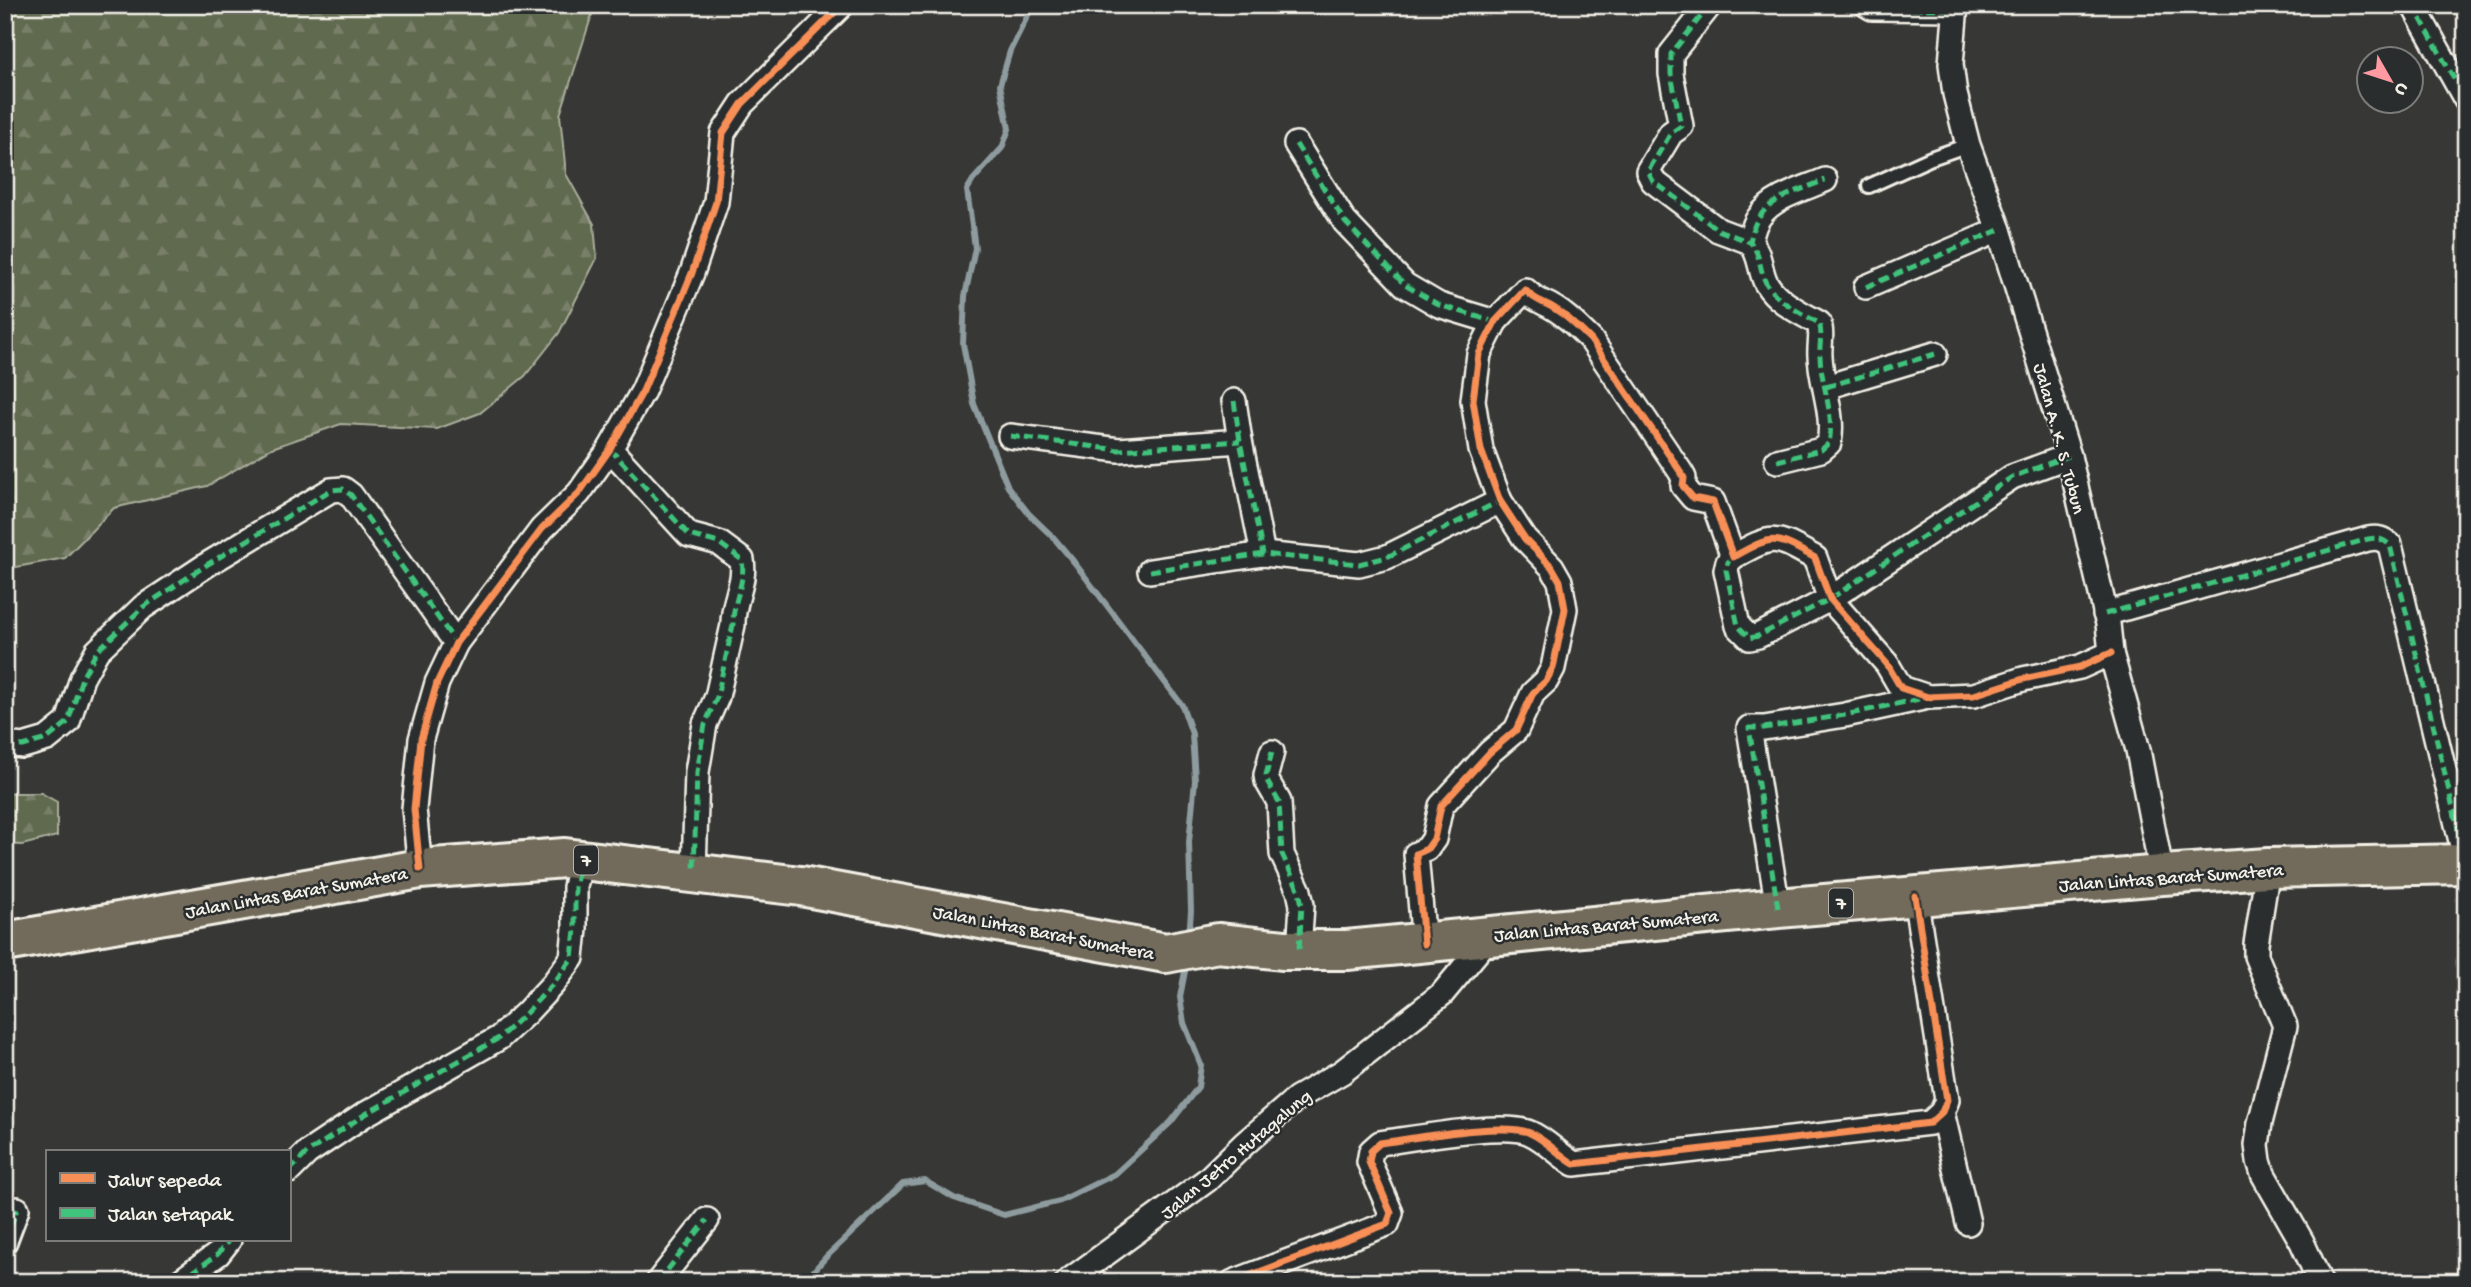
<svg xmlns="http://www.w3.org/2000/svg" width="2471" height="1287" font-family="'Gochi Hand',sans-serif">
  <defs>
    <pattern id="forest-firs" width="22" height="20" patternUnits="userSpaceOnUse" patternTransform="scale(1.75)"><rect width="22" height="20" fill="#616a50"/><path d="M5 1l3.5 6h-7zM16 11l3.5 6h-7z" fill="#788069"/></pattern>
  </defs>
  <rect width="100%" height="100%" fill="#373735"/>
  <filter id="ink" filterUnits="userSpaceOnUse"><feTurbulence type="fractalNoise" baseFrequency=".0143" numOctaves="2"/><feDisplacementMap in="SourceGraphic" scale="14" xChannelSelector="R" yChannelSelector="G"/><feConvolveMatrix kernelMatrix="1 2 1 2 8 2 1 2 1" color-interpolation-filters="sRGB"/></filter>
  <g filter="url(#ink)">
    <g fill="url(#forest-firs)" stroke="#aaae9c" stroke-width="2">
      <polygon points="5,5 595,5 560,115 566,174 594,224 597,258 559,333 525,376 480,413 437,429 341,424 272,448 207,486 114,508 65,558 5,569"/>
      <polygon points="5,793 41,793 57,802 57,836 22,845 5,844"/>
    </g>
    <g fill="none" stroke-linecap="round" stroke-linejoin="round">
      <g stroke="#8e9c9f" stroke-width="6">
        <polyline points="1033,5 1010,51 1000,85 1009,129 1002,148 973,180 967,190 975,248 965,296 963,344 974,404 1008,487 1029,514 1054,538 1074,562 1182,705 1192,734 1195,780 1189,842 1191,911 1189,937"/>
        <polyline points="804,1282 826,1257 903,1184 925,1181 954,1198 1004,1215 1060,1201 1115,1174 1171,1122 1198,1087 1201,1065 1184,1023 1180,997 1187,961"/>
      </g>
      <g stroke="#f4f1e8" stroke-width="18">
        <polyline id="service" points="1869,186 1931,158 1968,145"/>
      </g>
      <g stroke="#f4f1e8" stroke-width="28">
        <g id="minor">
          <polyline points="1710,5 1671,54 1671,74 1681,126 1671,133 1648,171 1653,181 1718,230 1750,242"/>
          <polyline points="1867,5 1872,8 1955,9"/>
          <polyline points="1956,5 1951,64 1955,94 1968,145 1999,230 2069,456 2108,624 2111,653 2138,750 2162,875"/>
          <polyline points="2413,5 2466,100"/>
          <polyline points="1296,144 1345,222 1405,285 1439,305 1495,322"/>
          <polyline points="1866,287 1999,230"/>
          <polyline points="1826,387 1935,354"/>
          <polyline points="1234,401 1240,441 1263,554"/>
          <polyline points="1010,436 1119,450 1240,441"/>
          <path d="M610 449 689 535 719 543 742 560C746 583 732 602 733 625L717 697 705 724 697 772 694 872"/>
          <path d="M1777 461 1821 450 1829 443C1835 415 1821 384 1820 356 1819 344 1823 334 1819 323 1801 313 1777 302 1766 283 1759 269 1761 254 1750 242 1752 233 1754 223 1760 216 1773 197 1804 189 1825 180"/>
          <polyline points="1733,557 1728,562 1726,570 1738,626 1750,638 1758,636 1830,599 2012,477 2069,456"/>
          <polyline points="1150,571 1263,554 1359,564 1387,557 1500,501"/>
          <path d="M2105 614 2368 539C2378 537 2383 539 2390 545L2466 862"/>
          <polyline points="5,744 23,746 47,739 68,722 82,678 97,651 143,607 208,564 331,490 343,489 351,495 456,643"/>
          <polyline points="1272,752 1266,775 1267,781 1279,802 1282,854 1299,891 1302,905 1299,950"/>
          <polyline points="2268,868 2256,944 2256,956 2285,1026 2260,1123 2257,1145 2259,1161 2263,1174 2302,1242 2320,1282"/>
          <polyline points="420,869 414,809 421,739 437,683 456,643 542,529 579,493 610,449 643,391 692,273 716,202 723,133 742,104 842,5"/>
          <polyline points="1778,908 1749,728 1764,728 1845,715 1928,697"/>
          <path d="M1424 944 1416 854 1427 849 1434 839 1441 806 1490 752 1516 730 1533 693 1546 681 1553 668 1565 609 1560 581 1552 567 1525 539 1500 501 1481 450 1473 400 1479 354 1495 322 1525 290C1532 297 1536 299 1544 303 1561 310 1578 327 1591 340L1680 471 1684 478 1683 486 1693 498 1713 502 1733 557C1774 534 1774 535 1815 558L1830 599 1887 664 1901 688 1928 697 1974 695 2023 679 2080 667 2111 653"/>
          <polyline points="1942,1112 1968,1223"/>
          <polyline points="289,1171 307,1153 364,1115 499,1038 526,1013 553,984 572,958 575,929 575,887 581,860"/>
          <polyline points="5,1241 17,1209"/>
          <polyline points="179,1282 218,1254 229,1240"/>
          <polyline points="658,1282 707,1220"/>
          <polyline points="1067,1282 1207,1180 1244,1144 1297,1098 1342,1072 1442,994 1491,935"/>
          <path d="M1233 1282 1387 1224 1391 1213 1369 1162 1371 1151 1380 1143C1411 1139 1505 1121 1530 1133 1546 1140 1559 1155 1574 1164L1930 1123 1942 1112 1947 1100 1915 896"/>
        </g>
      </g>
      <g stroke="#f4f1e8" stroke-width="44">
        <polyline id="trunk" points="5,942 420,869 565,858 801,886 1166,953 1218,943 1284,950 1347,950 1778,908 2162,875 2268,868 2466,864"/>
      </g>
      <use href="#service" stroke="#2a2d2e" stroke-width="12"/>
      <use href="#minor" stroke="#2a2d2e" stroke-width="23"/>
      <use href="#trunk" stroke="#726b5a" stroke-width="38"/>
      <g stroke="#40c37c" stroke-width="5" stroke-dasharray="10 5" stroke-linecap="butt">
        <polyline points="1710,5 1671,54 1671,74 1681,126 1671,133 1648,171 1653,181 1718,230 1750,242"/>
        <polyline points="1867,5 1872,8 1955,9"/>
        <polyline points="2413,5 2466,100"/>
        <polyline points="1296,144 1345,222 1405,285 1439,305 1495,322"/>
        <polyline points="1866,287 1999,230"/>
        <polyline points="1826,387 1935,354"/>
        <polyline points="1234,401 1240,441 1263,554"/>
        <polyline points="1010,436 1119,450 1240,441"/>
        <path d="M610 449 689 535 719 543 742 560C746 583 732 602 733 625L717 697 705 724 697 772 694 872"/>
        <path d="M1777 461 1821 450 1829 443C1835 415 1821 384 1820 356 1819 344 1823 334 1819 323 1801 313 1777 302 1766 283 1759 269 1761 254 1750 242 1752 233 1754 223 1760 216 1773 197 1804 189 1825 180"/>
        <polyline points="1733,557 1728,562 1726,570 1738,626 1750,638 1758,636 1830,599 2012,477 2069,456"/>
        <polyline points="1150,571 1263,554 1359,564 1387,557 1500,501"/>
        <path d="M2105 614 2368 539C2378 537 2383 539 2390 545L2466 862"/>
        <polyline points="5,744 23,746 47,739 68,722 82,678 97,651 143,607 208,564 331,490 343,489 351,495 456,643"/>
        <polyline points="1272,752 1266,775 1267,781 1279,802 1282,854 1299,891 1302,905 1299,950"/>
        <polyline points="1778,908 1749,728 1764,728 1845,715 1924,698"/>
        <polyline points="289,1171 307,1153 364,1115 499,1038 526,1013 553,984 572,958 575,929 575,887 581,860"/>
        <polyline points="5,1241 17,1209"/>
        <polyline points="179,1282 218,1254 229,1240"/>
        <polyline points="658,1282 707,1220"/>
      </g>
      <g stroke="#2a2d2e" stroke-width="11">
        <g id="cycleway">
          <polyline points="420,869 414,809 421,739 437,683 456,643 542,529 579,493 610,449 643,391 692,273 716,202 723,133 742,104 842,5"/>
          <path d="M1424 944 1416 854 1427 849 1434 839 1441 806 1490 752 1516 730 1533 693 1546 681 1553 668 1565 609 1560 581 1552 567 1525 539 1500 501 1481 450 1473 400 1479 354 1495 322 1525 290C1532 297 1536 299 1544 303 1561 310 1578 327 1591 340L1680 471 1684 478 1683 486 1693 498 1713 502 1733 557C1774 534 1774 535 1815 558L1830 599 1887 664 1901 688 1928 697 1974 695 2023 679 2080 667 2111 653"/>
          <path d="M1233 1282 1387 1224 1391 1213 1369 1162 1371 1151 1380 1143C1411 1139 1505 1121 1530 1133 1546 1140 1559 1155 1574 1164L1930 1123 1942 1112 1947 1100 1915 896"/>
        </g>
      </g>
      <use href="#cycleway" stroke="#f78f57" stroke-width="7"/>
    </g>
  </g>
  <g text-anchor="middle" stroke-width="5" stroke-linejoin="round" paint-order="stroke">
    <g fill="#2a2d2e" stroke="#b7b6b0" stroke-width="2">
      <rect x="574" y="845.5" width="24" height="29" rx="5"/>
      <rect x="1829" y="888.5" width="24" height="29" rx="5"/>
    </g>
    <g font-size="18" font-weight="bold" fill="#f4f1e8">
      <text x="586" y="866">7</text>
      <text x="1841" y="909">7</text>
    </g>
    <g font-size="19" fill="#f4f1e8" stroke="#2a2d2e">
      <text transform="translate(2061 438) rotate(75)" y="7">Jalan A. K. S. Tubun</text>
      <text transform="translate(2171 876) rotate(-4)" y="7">Jalan Lintas Barat Sumatera</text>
      <text transform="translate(296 891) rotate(-10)" y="7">Jalan Lintas Barat Sumatera</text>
      <text transform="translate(1606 924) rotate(-5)" y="7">Jalan Lintas Barat Sumatera</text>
      <text transform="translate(1044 931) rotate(11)" y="7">Jalan Lintas Barat Sumatera</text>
      <text transform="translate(1235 1153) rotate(-40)" y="7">Jalan Jetro Hutagalung</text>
    </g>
  </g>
  <rect width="2471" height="1287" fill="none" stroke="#2a2d2e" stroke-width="28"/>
  <rect x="14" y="14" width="2443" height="1259" fill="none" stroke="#f4f1e8" stroke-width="2.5" filter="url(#ink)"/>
  <rect x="46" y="1150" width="245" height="91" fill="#2a2d2e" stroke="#7b7b78" stroke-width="2"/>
  <rect x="60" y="1173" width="35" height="10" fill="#f78f57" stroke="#7b7b78" stroke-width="2"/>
  <text x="108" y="1186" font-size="21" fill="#f4f1e8">Jalur sepeda</text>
  <rect x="60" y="1208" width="35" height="10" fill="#40c37c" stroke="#7b7b78" stroke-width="2"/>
  <text x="108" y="1220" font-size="21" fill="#f4f1e8">Jalan setapak</text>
  <g transform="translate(2390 80) rotate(129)"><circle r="33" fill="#2a2d2e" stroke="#7b7b78" stroke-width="2"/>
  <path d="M0-5L12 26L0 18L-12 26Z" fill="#ff9aa2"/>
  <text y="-10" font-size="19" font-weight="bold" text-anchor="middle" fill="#f4f1e8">U</text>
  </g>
</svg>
